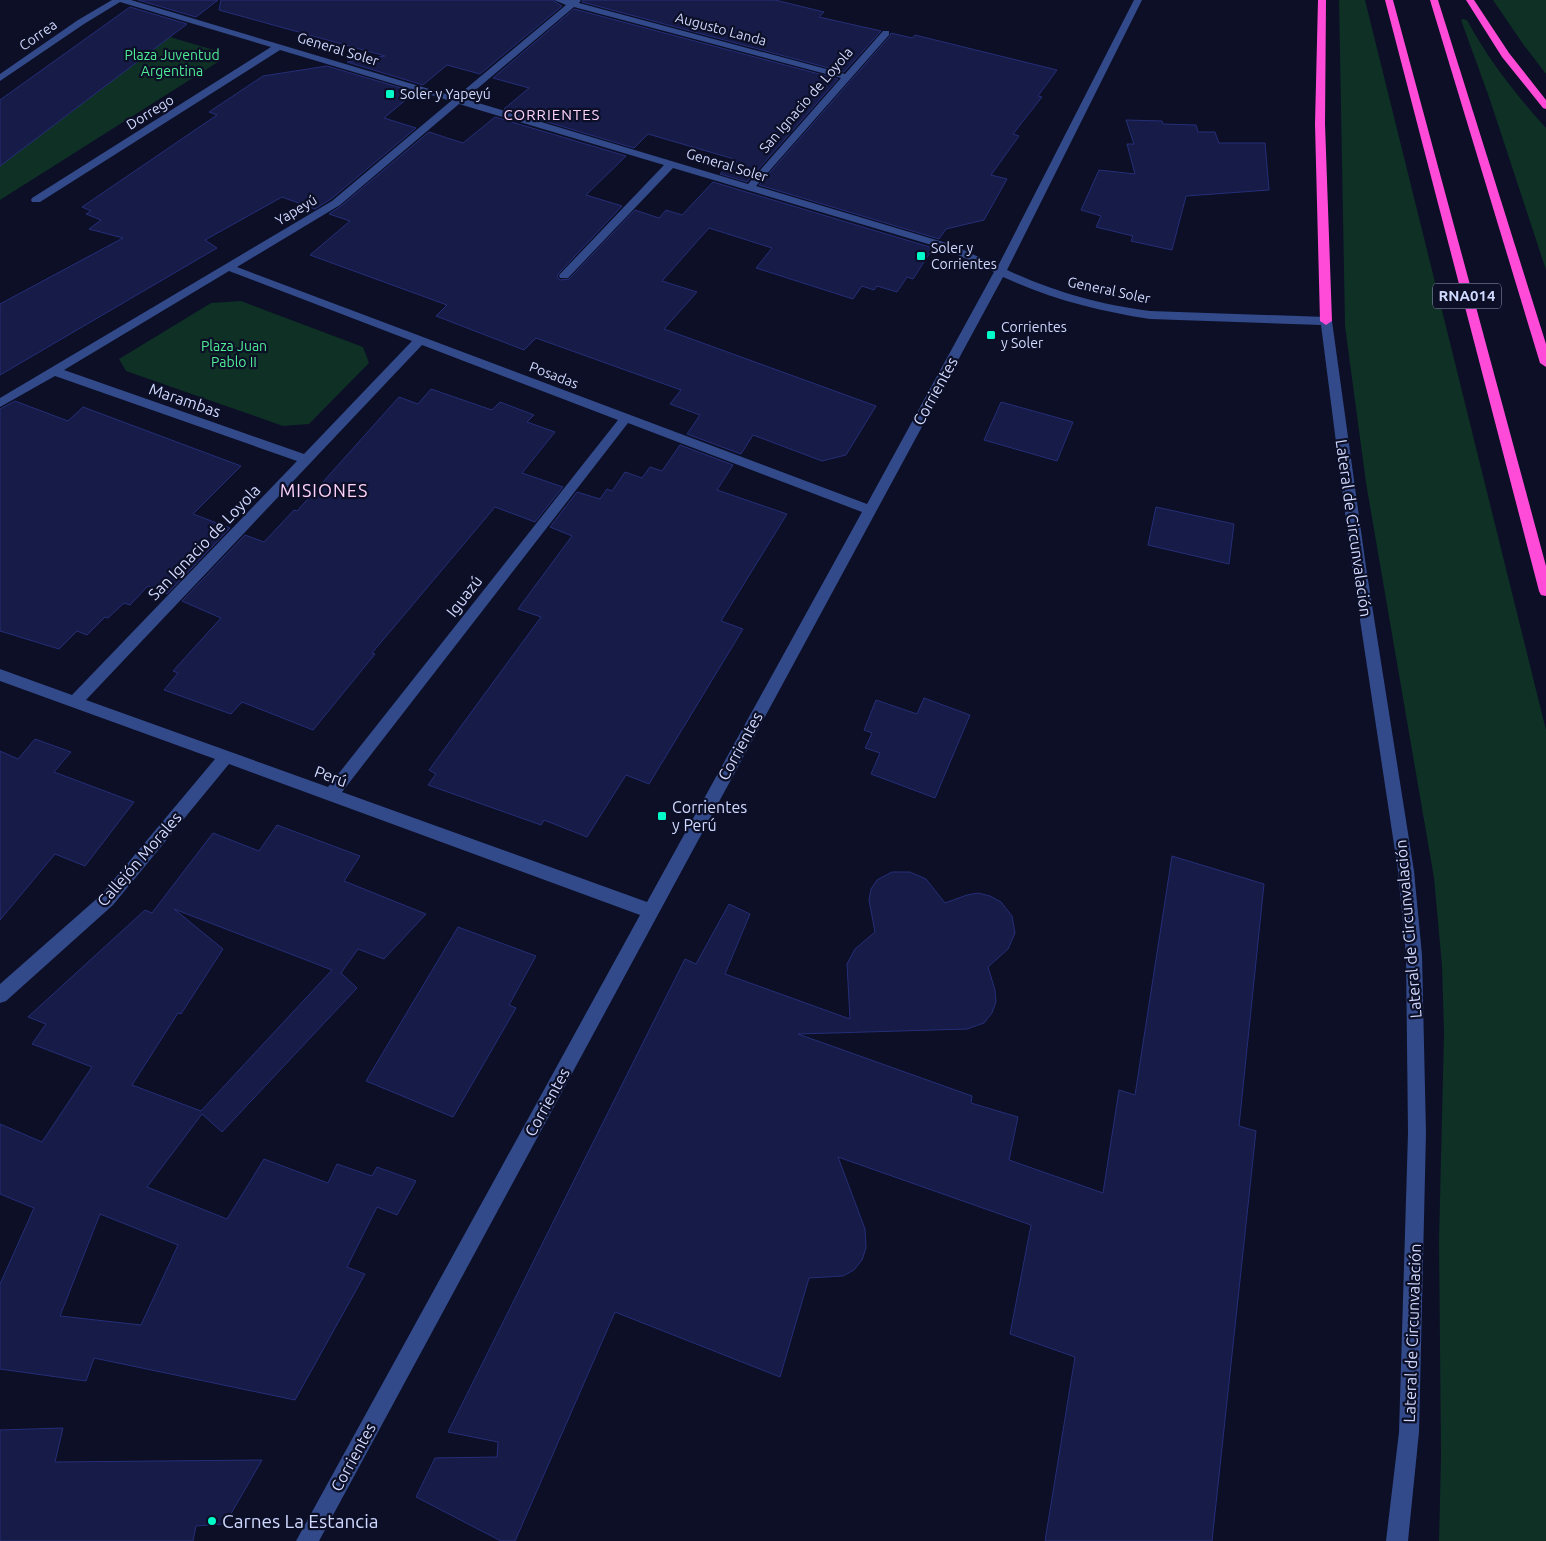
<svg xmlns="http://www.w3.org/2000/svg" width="1546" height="1541" font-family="Ubuntu,sans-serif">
  <rect width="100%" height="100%" fill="#0c0f26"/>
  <g fill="#0e3025">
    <polygon points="1339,0 1365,0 1546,730 1546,1541 1439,1541 1441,1456 1439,1240 1444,1033 1442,966 1434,878 1366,483 1345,326"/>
    <polygon points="1493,0 1546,0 1546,74 1523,44"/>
    <path d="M1463 19 1467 20C1488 59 1516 95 1546 128V270L1489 97 1461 20Z"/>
    <polygon points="170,37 214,50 218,62 0,200 0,165"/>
    <polygon points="241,301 363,347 369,363 309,424 283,426 126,371 119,359 211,303"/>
  </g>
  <g fill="#161b48" stroke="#252e77" fill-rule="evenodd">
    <polygon points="138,0 218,0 196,17"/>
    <polygon points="221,0 552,0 562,6 480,74 447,65 423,85 347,62 385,56 219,10"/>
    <polygon points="583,0 775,0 824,12 819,17 881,31 844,72 582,2"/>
    <polygon points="130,7 187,24 0,166 0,100"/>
    <polygon points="574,9 838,79 747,182 720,174 734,159 648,134 634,148 504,109 529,88 493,78"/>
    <polygon points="891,33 912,38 915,35 1057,70 1038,96 1042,97 1013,134 1019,136 991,175 1007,179 984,220 946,229 939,239 759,185 890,36"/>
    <polygon points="327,66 415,92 384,118 416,128 331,199 315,209 282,197 205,240 217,248 0,375 0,304 123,238 89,229 101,220 86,214 91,211 82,207 217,115 209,112 263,76"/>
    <polygon points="495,117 626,156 586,195 622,206 559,273 557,277 560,280 569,279 635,210 659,218 666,210 682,215 713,182 933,248 913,279 907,277 897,292 877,286 874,290 862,286 853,299 756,268 772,248 709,228 662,281 697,292 664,329 876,406 846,455 822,461 753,435 741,454 687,434 700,415 670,404 681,390 536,338 524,350 436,316 447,305 310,255 350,221 329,214 341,206 429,132 463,143"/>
    <polygon points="1126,120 1162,121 1163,124 1196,125 1198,132 1215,132 1219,143 1265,143 1269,190 1186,196 1172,250 1131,241 1133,236 1096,227 1101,216 1081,210 1099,170 1135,174 1127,144 1134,144"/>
    <polygon points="431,389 492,410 500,402 534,415 527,422 555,432 522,473 563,487 535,522 495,507 372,653 375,654 313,730 242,702 231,714 164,690 178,673 173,671 221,618 182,601 245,535 264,542 294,510 297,511 399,397 418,404"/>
    <polygon points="15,401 68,421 83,407 241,466 193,514 230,528 167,594 148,586 130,605 124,603 108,618 105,617 87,635 77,631 59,649 0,631 0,409"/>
    <polygon points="1001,402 1073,422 1057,461 984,440"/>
    <polygon points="680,445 733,465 717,490 787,514 721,621 743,629 649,784 626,775 587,837 544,820 541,825 428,785 436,774 429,770 541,617 518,609 572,536 550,527 577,492 600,499 607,489 612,491 625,472 642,478 650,467 662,471"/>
    <polygon points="1156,507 1234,524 1229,564 1148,545"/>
    <polygon points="924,698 970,715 935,798 871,774 880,753 865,748 872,733 864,730 876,700 917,714"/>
    <polygon points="35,739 71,752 54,772 134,802 85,866 55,854 0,920 0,751 18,759"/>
    <path d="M277 825 360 856 344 881 426 914 384 959 358 949 341 973 357 988 222 1132 202 1114 147 1187 227 1219 264 1159 328 1183 337 1164 372 1176 377 1167 416 1181 397 1215 377 1207 347 1267 365 1274 295 1400 94 1358 86 1381 0 1369V1284L34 1208 0 1194V1124L42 1142 92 1067 32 1044 46 1024 28 1017 145 910 152 913 213 833 259 851ZM174 909 332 970 201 1111 132 1085 178 1013 181 1014 223 949ZM100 1214 178 1245 141 1325 60 1316Z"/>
    <polygon points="1172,856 1264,884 1239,1126 1256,1131 1212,1541 1045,1541 1075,1357 1010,1334 1031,1225 838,1157 865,1229 866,1248 862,1260 854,1270 843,1276 809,1278 780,1377 615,1312 515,1541 501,1541 416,1497 435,1458 497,1457 498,1442 448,1432 685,959 696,964 729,904 750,914 725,974 850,1019 847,964 855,949 875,932 869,900 871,889 877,880 892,872 910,872 926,879 945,903 967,895 978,893 990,896 1001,902 1012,916 1015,933 1008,949 988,967 995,990 996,1002 992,1013 984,1023 967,1029 798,1034 972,1096 971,1103 1018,1117 1009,1160 1103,1193 1119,1090 1135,1095"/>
    <polygon points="458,927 536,956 509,1005 516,1008 453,1117 366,1081"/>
    <polygon points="63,1428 55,1462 262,1460 225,1524 196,1526 193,1541 0,1541 0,1430"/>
  </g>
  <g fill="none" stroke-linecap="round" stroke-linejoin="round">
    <path fill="#32498a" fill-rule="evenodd" d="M112 0H131L456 97 566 5 554 0H581L579 3 845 74 883 31H889V35L756 186 953 245 998 266 1134 0H1142L1007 270C1055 292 1097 304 1150 311L1326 317 1332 321 1366 567 1414 871 1422 955 1426 1133 1419 1432 1408 1541H1386L1399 1432 1408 1133 1406 955 1398 871 1352 567 1321 325 1150 319C1098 311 1051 299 1003 277L319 1541H296L640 915 229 764 113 905 6 1001 0 1003V984L101 895 215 759 0 681V669L72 695 297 461 55 376 0 407V398L332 201 451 101 280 50 40 202H32L31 200 32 198 271 47 120 2 84 24 0 81V74L78 20ZM574 7 841 78 748 184 465 99ZM459 104 664 165 560 274 559 276 560 278H568L673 168 945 249 994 272 867 504 237 267 340 205ZM229 271 412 341 304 454 64 370ZM422 345 618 420 328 787 86 700ZM628 423 862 512 647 902 342 792Z"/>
    <g fill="#ff4bd8" fill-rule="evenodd">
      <polygon points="1318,0 1326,0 1325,124 1332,321 1326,325 1320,321 1315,124"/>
      <polygon points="1385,0 1393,0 1546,566 1546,596 1541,595 1539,591"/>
      <polygon points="1430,0 1438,0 1546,344 1546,367 1540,363"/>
      <polygon points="1466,0 1474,0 1509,53 1546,100 1546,109 1543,108 1502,57"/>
    </g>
  </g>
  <g fill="#00fbc8" stroke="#0c0f26" stroke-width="2">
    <rect x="385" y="89" width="10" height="10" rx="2.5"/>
    <rect x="916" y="251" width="10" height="10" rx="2.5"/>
    <rect x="986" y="330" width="10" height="10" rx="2.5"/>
    <rect x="657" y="811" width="10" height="10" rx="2.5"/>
    <circle cx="212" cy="1521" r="5"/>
  </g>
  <g text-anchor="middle" stroke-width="4.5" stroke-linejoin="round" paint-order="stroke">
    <g font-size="14" fill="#d0d9ff" stroke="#0c0f26">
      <text transform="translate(721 29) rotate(15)" y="5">Augusto Landa</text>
      <text transform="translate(38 35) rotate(-35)" y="5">Correa</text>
      <text transform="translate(338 49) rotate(17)" y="5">General Soler</text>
      <text transform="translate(806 100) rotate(-49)" y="5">San Ignacio de Loyola</text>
      <text transform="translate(150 112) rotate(-32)" y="5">Dorrego</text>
      <text transform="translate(727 165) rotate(17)" y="5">General Soler</text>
      <text transform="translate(296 210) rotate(-31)" y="5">Yapeyú</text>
      <text transform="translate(1109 290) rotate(12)" y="5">General Soler</text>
      <text transform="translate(554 375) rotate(21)" y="5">Posadas</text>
    </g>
    <g font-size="14" fill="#4fec95" stroke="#0c0f26">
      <text x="172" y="60">Plaza Juventud<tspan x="172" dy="16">Argentina</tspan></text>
      <text x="234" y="351">Plaza Juan<tspan x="234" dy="16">Pablo II</tspan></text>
    </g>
    <g font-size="14" fill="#d0d9ff" stroke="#0c0f26" text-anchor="start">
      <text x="400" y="99">Soler y Yapeyú</text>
      <text x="931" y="253">Soler y<tspan x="931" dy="16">Corrientes</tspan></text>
      <text x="1001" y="332">Corrientes<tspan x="1001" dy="16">y Soler</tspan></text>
    </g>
    <g font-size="15" letter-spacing="1" fill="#ffd2fc" stroke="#0c0f26">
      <text x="552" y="120">CORRIENTES</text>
    </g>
    <rect fill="#0c0f26" stroke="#959cbe" stroke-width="1" x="1433" y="283.5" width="68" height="25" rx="4"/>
    <g font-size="15" font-weight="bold" fill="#d0d9ff">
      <text x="1467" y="301">RNA014</text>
    </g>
    <g font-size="16" fill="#d0d9ff" stroke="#0c0f26">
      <text transform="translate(935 391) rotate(-61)" y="6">Corrientes</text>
      <text transform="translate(185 400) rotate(19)" y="6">Marambas</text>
      <text transform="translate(1354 528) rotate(82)" y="6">Lateral de Circunvalación</text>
      <text transform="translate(204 542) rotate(-46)" y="6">San Ignacio de Loyola</text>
      <text transform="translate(464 596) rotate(-52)" y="6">Iguazú</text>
      <text transform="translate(740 746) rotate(-61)" y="6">Corrientes</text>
      <text transform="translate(331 776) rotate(20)" y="6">Perú</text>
      <text transform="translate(139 859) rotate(-49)" y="6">Callejón Morales</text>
      <text transform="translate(1408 929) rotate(-95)" y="6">Lateral de Circunvalación</text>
      <text transform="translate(547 1102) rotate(-61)" y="6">Corrientes</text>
      <text transform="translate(1412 1333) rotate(-88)" y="6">Lateral de Circunvalación</text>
      <text transform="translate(353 1457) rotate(-61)" y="6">Corrientes</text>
    </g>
    <g font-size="16" fill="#d0d9ff" stroke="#0c0f26" text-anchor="start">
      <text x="672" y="813">Corrientes<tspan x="672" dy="18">y Perú</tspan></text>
    </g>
    <g font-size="18" letter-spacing="1" fill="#ffd2fc" stroke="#0c0f26">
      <text x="324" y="497">MISIONES</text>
    </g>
    <g font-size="19" fill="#d0d9ff" stroke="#0c0f26" text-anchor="start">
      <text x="222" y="1528">Carnes La Estancia</text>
    </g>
  </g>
</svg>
